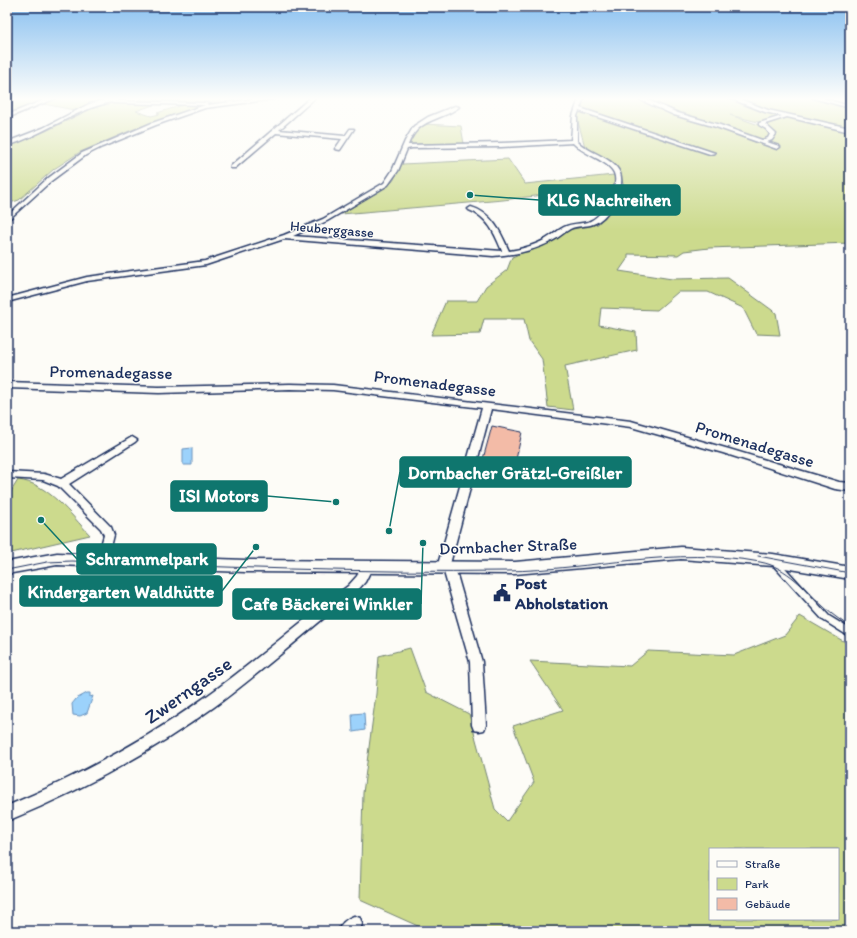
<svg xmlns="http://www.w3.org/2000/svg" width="857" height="938" font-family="Itim,sans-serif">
  <rect width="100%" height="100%" fill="#fdfcf7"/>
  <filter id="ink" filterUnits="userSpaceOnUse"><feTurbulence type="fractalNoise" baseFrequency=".025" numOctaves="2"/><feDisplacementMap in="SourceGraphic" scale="8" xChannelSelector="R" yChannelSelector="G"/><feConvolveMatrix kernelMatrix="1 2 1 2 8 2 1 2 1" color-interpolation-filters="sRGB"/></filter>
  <g filter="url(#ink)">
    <g fill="#ccda8d" stroke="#748476" fill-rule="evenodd">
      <polygon points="7,98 49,98 7,114"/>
      <polygon points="57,98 106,98 74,110 44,104 7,119"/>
      <polygon points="142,98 228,98 215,102 138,100"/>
      <path d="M584 98H812L850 108V129L781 115 762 123 730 115 762 126 787 117 850 131V243L709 248 684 251 678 255 628 254V258L619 271 672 279 728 278 776 313 780 335 756 334 743 308 708 292H678L657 310 601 308 599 325 636 332 637 350 565 366 573 410 548 407 542 359 529 341 524 319H484L480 334 431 335 446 301H477L486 286 507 270 512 257 557 239 568 230 598 224 614 203 624 186C616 163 604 160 585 147L577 118Z"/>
      <polygon points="114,103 156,104 136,111 151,116 160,114 157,113 183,105 200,105 201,106 134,129 80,152 54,169 19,200 7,204 7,146 46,131 95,107"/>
      <polygon points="423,124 461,126 464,144 409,144 413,135"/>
      <polygon points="508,159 525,184 614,175 617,180 616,186 503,200 341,214 389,185 393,181 402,164"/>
      <path d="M18 480C48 483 70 514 90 535L7 554V498Z"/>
      <path d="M800 616 850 645V931H429L360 900 363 793 376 694 379 656 410 648 426 692 469 714 495 809 507 821 534 782 513 726 563 710 530 661 630 666 648 651 734 655 785 635ZM710 849H838V919H710Z"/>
    </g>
    <g fill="#9cd2fb" stroke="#6891bc">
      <polygon points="192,448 192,465 183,465 183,449"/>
      <polygon points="87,693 90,693 90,697 93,696 87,713 80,716 73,715 72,704 76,699"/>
      <polygon points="364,713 365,730 353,732 352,714"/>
    </g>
    <polygon fill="#f3bba7" stroke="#1b2f5e" points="492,426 522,432 515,464 483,459"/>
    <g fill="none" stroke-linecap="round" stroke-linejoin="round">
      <g stroke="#1b2f5e" stroke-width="3">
        <polygon id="pedestrian" points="774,558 777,559 829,616 850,629 850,637 823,620 771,563 770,561 771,559"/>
      </g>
      <g stroke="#1b2f5e" stroke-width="3">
        <g id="minor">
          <polygon points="49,98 56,98 7,118 7,115"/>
          <path d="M112 98H122L115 101 206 103 208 104 207 105 264 98H282L205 108 156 125 102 147 86 155 51 181 7 221V216L47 179 82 153 152 123 205 105 113 103 111 102C74 110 43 135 7 146V142L43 128 89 104Z"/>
          <polygon points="310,98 315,98 279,130 345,136 350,129 354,129 340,150 335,149 342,139 276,133 235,168 231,168 231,166"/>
          <path d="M579 98H584L580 108 715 153 710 154 579 111 577 116V141C588 153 613 157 620 173 626 189 608 219 593 224 586 227 577 225 570 229 563 233 558 238 552 241 534 251 513 255 493 256L284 239 206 265 87 281 7 302V298L87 277 205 261 284 235 323 219 384 183 392 171 405 141 414 126 428 117 455 106 459 107C439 122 419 117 408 145L501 143 571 140 573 116ZM573 143C583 154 609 161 614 173 620 188 603 217 588 222 580 224 572 223 564 227 558 230 553 235 546 239 535 245 522 249 509 251 501 232 492 213 471 207L468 209 469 210C488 217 495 234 502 251L293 236 327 221 388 185 398 171 407 149 412 148 501 147Z"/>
          <polygon points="636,98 643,98 678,113 720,125 762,140 768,138 770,134 766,129 759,125 759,123 782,116 765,112 729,98 737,98 768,110 850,128 850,132 787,117 765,124 776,134 772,140 767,142 779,146 780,147 777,149 716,127 674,115"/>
          <polygon points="813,98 822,98 850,106 850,108"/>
          <polygon points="7,382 159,387 290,384 333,385 631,421 729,449 839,482 850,483 850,491 835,489 723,453 631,427 491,409 450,564 453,565 455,568 482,662 486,725 484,730 479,731 474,730 472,725 470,662 444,572 439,571 437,568 482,408 333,390 290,389 159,393 7,388"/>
          <polygon points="132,437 137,440 135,442 69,484 111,527 114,535 107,563 103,564 99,563 97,560 104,535 101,529 58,486 43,480 7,478 7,472 44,474 61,479"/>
          <path d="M367 562 371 563 373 566 365 582 356 592C308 630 263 671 214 707 150 753 80 791 7 821V806C76 777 143 742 204 698 254 663 299 622 348 586L357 576 363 563Z"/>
          <path d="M354 916 360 918 362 924 360 930 338 931C341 923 346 919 354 916Z"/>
        </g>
      </g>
      <g stroke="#1b2f5e" stroke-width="3">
        <polygon id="secondary" points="681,547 773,554 850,567 850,579 773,566 681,559 515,574 245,572 57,565 7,574 7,562 57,553 245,560 515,562"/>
      </g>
      <use href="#pedestrian" fill="#fdfcf7" fill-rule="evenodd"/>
      <use href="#minor" fill="#fdfcf7" fill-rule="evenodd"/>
      <use href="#secondary" fill="#fdfcf7" fill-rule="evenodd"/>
      <g stroke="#1b2f5e" stroke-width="1">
        <polyline points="758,556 850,573"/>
        <path d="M7 570 47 562 72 561C217 567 362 573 507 571 591 570 675 546 760 562 788 567 804 589 824 607 832 615 842 621 850 627"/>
      </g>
    </g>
  </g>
  <linearGradient id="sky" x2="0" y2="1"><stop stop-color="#89c0f0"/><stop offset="0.43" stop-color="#fefefb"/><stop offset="1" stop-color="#fefefb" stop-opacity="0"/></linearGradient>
  <rect width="857" height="230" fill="url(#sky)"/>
  <defs>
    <g id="civic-bare" transform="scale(1.38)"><path d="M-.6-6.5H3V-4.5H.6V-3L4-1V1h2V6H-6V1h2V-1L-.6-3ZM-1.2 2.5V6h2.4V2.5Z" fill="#1b2f5e" stroke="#fdfcf7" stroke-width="2.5" paint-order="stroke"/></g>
  </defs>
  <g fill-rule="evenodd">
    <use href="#civic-bare" x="502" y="593"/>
  </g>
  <g text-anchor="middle" stroke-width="3" stroke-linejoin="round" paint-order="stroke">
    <g font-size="14" fill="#1b2f5e" stroke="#fdfcf7">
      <text transform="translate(332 229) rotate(5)" y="5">Heuberggasse</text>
    </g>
    <g font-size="17" fill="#1b2f5e" stroke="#fdfcf7">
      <text transform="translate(111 372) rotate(1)" y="6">Promenadegasse</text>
      <text transform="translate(435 383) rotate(7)" y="6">Promenadegasse</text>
      <text transform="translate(755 444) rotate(17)" y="6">Promenadegasse</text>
      <text transform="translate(508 546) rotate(-2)" y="6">Dornbacher Straße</text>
    </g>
    <g font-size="17" font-weight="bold" fill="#1b2f5e" stroke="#fdfcf7" text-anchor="start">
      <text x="515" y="589">Post<tspan x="515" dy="20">Abholstation</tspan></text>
    </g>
    <g font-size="20" fill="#1b2f5e" stroke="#fdfcf7">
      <text transform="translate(188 690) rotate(-35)" y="7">Zwerngasse</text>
    </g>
  </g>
  <path fill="none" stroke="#0f766e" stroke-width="1.5" d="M470 195L539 200M389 531L400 472M336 502L267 496M41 520L77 559M256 547L222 591M423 543L421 604"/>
  <g fill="#0f766e" stroke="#fdfcf7" stroke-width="1.5">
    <circle cx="470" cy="195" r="4"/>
    <circle cx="389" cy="531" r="4"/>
    <circle cx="336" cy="502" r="4"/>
    <circle cx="41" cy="520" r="4"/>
    <circle cx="256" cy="547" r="4"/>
    <circle cx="423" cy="543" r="4"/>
  </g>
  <g fill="#0f766e" stroke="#0f766e" stroke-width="1.5">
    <rect x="539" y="185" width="141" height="30" rx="4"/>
    <rect x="400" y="457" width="231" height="30" rx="4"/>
    <rect x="171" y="481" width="96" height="30" rx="4"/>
    <rect x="77" y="544" width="139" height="30" rx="4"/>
    <rect x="20" y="576" width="202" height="30" rx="4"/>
    <rect x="233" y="589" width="188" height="30" rx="4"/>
  </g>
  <g font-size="18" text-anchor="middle" font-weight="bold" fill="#fff">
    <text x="609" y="206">KLG Nachreihen</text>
    <text x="515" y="479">Dornbacher Grätzl-Greißler</text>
    <text x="219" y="502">ISI Motors</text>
    <text x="147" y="565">Schrammelpark</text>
    <text x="121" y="598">Kindergarten Waldhütte</text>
    <text x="327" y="610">Cafe Bäckerei Winkler</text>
  </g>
  <rect width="857" height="938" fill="none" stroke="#fdfcf7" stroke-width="24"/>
  <rect x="12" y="12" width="833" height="914" fill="none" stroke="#1b2f5e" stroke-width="1.5" filter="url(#ink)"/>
  <rect x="709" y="848" width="130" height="72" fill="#fdfcf7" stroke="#a3aaba"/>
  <rect x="717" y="861" width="20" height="6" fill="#fdfcf7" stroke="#a3aaba"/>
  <text x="745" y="868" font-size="12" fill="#1b2f5e">Straße</text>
  <rect x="717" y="878" width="20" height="12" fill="#ccda8d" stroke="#a3aaba"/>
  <text x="745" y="888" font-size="12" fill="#1b2f5e">Park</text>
  <rect x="717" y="898" width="20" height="12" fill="#f3bba7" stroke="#a3aaba"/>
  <text x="745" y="908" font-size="12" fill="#1b2f5e">Gebäude</text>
</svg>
